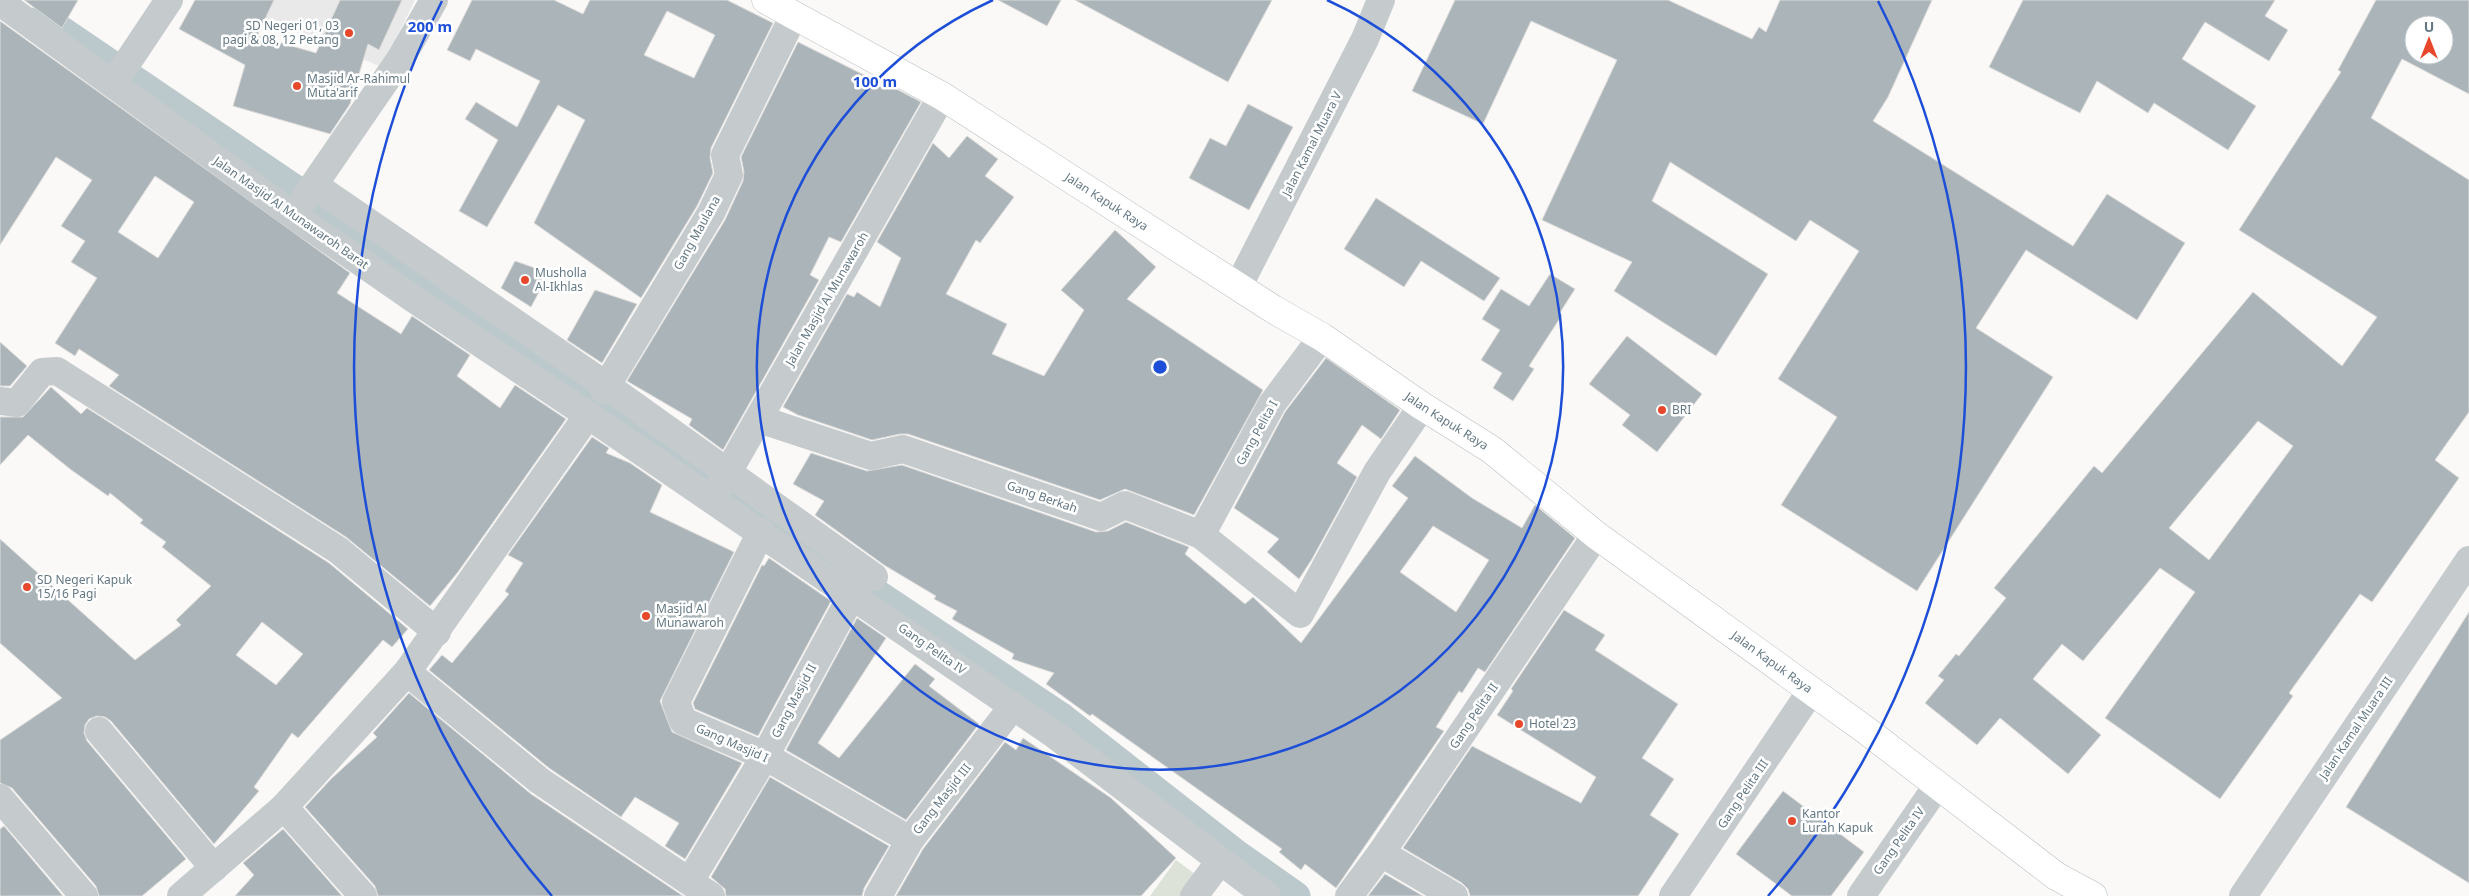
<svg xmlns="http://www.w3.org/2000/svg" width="2469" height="896" font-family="'Noto Sans',sans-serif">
  <rect width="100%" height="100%" fill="#faf9f7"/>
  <polygon fill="#e8e9e8" points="217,0 415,0 382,67"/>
  <polygon fill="#dce2d8" points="1176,860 1199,877 1185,896 1150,896"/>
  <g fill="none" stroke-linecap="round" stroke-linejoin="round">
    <polyline stroke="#bbc9cc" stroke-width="29" points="43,18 351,227 702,477 1060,716 1235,853 1296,896"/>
  </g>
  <g fill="#aab4b9" stroke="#dcdbd9" fill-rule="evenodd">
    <polygon points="24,0 78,0 62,28"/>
    <polygon points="195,0 274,0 257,36 316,53 340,0 402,0 379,50 368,44 350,104 330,134 233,106 245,65 179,29"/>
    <path d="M472 0H554L583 14 590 0H727L773 23 711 148 710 158 713 173 697 206 641 298 534 223 585 120 558 105 487 227 459 211 498 140 465 119 476 102 517 127 540 81 476 49 470 61 447 50ZM667 11 715 35 694 78 644 55Z"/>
    <polygon points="998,0 1061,0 1047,26"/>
    <polygon points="1075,0 1272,0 1228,82"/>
    <polygon points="1455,0 1668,0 1752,39 1759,27 1766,32 1780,0 1932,0 1888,97 1873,121 2073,246 2107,194 2185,243 2137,320 2026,250 1976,328 2053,377 1917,591 1781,505 1837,417 1778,379 1859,251 1810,220 1796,241 1670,162 1652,201 1768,274 1716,356 1614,291 1632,262 1542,220 1617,60 1531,21 1483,124 1412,91"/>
    <polygon points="2023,0 2275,0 2265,16 2288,30 2269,61 2205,22 2182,59 2256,106 2228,150 2154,103 2148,113 2097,81 2080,113 1989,67"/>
    <path d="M2376 0H2469V94L2402 59 2371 118 2469 180V412L2435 460 2459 478 2372 602 2360 594 2289 693 2293 696 2220 799 2105 718 2195 592 2160 568 2083 661 2062 644 2033 679 2101 735 2068 774 2000 718 1977 745 1925 703 1944 680 1938 676 1956 654 1959 656 2006 598 1994 588 2094 466 2102 473 2253 292 2342 366 2377 317 2239 230 2341 72 2338 70ZM2414 25H2444V55H2414ZM2258 421 2293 446 2209 560 2169 528Z"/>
    <path d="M0 21 350 273 337 293 401 334 412 316 470 355 457 376 500 408 515 385 566 419 458 572 430 606 346 537 109 386 119 375 79 349 75 356 55 343 97 278 71 262 85 241 61 226 92 180 56 157 0 245ZM155 176 194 202 158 258 118 232Z"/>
    <polygon points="798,42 866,76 882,88 885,83 921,102 841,242 829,237 810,275 819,280 723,450 689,425 692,419 627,381 725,220 743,181 744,172 741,157"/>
    <polygon points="1248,104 1293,127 1249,210 1189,178 1210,138 1226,146"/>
    <polygon points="967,136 998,159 985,176 1014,197 980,243 976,240 946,294 1007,324 992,354 1044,376 1084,310 1061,290 1115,230 1156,267 1127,299 1263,390 1194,515 1125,489 1100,500 908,434 900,434 872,440 798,415 783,407 847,294 854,297 857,292 880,307 901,258 877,242 933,143 949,158"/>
    <polygon points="1376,198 1500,278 1484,301 1421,261 1404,287 1344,249"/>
    <polygon points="515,261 549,273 531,307 501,288"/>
    <polygon points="1550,274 1575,289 1559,314 1562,315 1529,366 1534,369 1513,401 1493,388 1502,373 1481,360 1500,330 1482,319 1501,289 1529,306"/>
    <polygon points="595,290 637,304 602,363 567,340"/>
    <polygon points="1627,336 1702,394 1657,452 1622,425 1630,415 1589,384"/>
    <polygon points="0,342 27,366 10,386 0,386"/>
    <polygon points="1326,358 1400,410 1381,439 1362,425 1337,463 1357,477 1312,559 1299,579 1267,552 1279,539 1234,508 1285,412"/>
    <path d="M51 387 81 414 87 408 329 563 408 629 392 647 383 640 298 738 292 733 254 787 259 791 214 844 111 721 105 717 97 716 89 719 85 725 84 733 87 741 186 859 142 896H99L96 886 12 788 0 783V740L62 698 0 643V539L135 660 181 625 176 620 211 586 162 547 166 542 140 523 143 520 110 493 108 496 70 469 28 435 0 465V417H23ZM262 622 303 654 276 685 236 655Z"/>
    <polygon points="592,437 609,448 606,453 630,463 662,485 650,512 734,552 660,701 672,732 742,763 685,859 665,846 679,823 635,797 621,817 549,768 429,670 442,655 452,663 509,594 505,591 523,563 508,555"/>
    <path d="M811 453 867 471 902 465 1096 532 1108 531 1126 522 1189 547 1185 554 1245 604 1253 597 1301 643 1408 498 1392 486 1415 456 1472 498 1522 528 1535 505 1575 538 1485 672 1478 668 1462 693 1459 691 1436 727 1444 731 1336 888 1305 864 1301 870 1279 852 1282 849 1092 714 1090 716 1046 684 1054 673 1012 659 1014 654 952 619 957 611 934 599 936 596 884 565 815 515 824 501 793 484ZM1433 526 1489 560 1456 612 1400 572Z"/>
    <polygon points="769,558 831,601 758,736 695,709 693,703 762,565 764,566"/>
    <polygon points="1564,610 1605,635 1595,650 1678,704 1642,758 1674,779 1650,815 1679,834 1638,896 1470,896 1468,889 1462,883 1403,848 1472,746 1581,803 1596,777 1497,715 1513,691 1511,689"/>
    <polygon points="2469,612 2469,883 2346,807"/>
    <polygon points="857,618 886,638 818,743 839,758 915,664 935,679 929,686 979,724 906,820 786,750"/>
    <polygon points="409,693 531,794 683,896 378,896 375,886 305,807 331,779 377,737 373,733"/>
    <polygon points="1023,738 1111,798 1176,858 1141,896 896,896 923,849 1005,742 1016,750"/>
    <polygon points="770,777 889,846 864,888 862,896 726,896 725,889 711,877"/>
    <polygon points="1783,791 1864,852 1831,896 1792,896 1736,854"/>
    <polygon points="4,826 63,896 0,896 0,829"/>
    <polygon points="283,829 342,896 235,896 254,875 243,863"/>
    <polygon points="1385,874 1423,896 1368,896"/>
  </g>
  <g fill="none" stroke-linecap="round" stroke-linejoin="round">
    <g stroke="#b9bec1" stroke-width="29">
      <g id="major">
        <path id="s1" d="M766 0 942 96 1273 309 1322 337 1422 406 1492 450 1596 535 1867 731 2056 876 2093 896"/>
      </g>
    </g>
    <g stroke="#c5cbcd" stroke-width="28">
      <polyline points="0,2 293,215 414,299 588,415 1055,735 1267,896"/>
      <polyline points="113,84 169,0"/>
      <polyline points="314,185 607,386 874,577"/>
      <polyline points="304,199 401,58 434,0"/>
      <polyline points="1239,285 1365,39 1381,0"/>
      <polyline points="604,390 711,213 729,175 725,155 794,15"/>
      <polyline points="0,401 17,403 42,372 57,371 338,550 437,632"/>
      <polyline points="759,419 871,456 903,449 1101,517 1125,505 1201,535 1300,614 1377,472 1422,406"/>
      <polyline points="719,488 942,96"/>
      <polyline points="761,532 676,702 683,721 765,756 910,840"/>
      <polyline points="1201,535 1272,404 1322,337"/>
      <polyline points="407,672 540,781 711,896"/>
      <polyline points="99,731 214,868"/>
      <polyline points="0,798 84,896"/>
      <polyline points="284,807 363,896"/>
      <polyline points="1381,853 1454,896"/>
      <polyline points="690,881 765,756 851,597"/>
      <polyline points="181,896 284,807 407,672 588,415"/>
      <polyline points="878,896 910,840 1013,706"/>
      <polyline points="1194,896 1220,861"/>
      <polyline points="1349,896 1381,853 1596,535"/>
      <polyline points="1673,896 1811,691"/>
      <polyline points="1861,896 1937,786"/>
      <polyline points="2243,896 2469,560"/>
    </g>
    <use href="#major" stroke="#fff" stroke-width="28"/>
  </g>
  <g fill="none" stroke="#1d4ed8" stroke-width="2.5">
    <path d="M1327 0A403 403 0 1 1 993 0"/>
    <path d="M552 896A806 806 0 0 1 442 1M1878 1A806 806 0 0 1 1768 896"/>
  </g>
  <g fill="#e7472a" stroke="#fff" stroke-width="2">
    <circle cx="349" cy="33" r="5"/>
    <circle cx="297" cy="86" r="5"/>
    <circle cx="525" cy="280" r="5"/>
    <circle cx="1662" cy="410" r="5"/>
    <circle cx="27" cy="587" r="5"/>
    <circle cx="646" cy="616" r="5"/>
    <circle cx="1519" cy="724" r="5"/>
    <circle cx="1792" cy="821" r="5"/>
  </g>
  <g text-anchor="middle" stroke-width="5" stroke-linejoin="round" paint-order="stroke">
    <g font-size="12" fill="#647883" stroke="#fff" text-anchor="start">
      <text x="339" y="30" text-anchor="end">SD Negeri 01, 03<tspan x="339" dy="14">pagi &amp; 08, 12 Petang</tspan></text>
      <text x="307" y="83">Masjid Ar-Rahimul<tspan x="307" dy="14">Muta'arif</tspan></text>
      <text x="535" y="277">Musholla<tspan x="535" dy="14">Al-Ikhlas</tspan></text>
      <text x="1672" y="414">BRI</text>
      <text x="37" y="584">SD Negeri Kapuk<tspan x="37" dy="14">15/16 Pagi</tspan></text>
      <text x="656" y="613">Masjid Al<tspan x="656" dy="14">Munawaroh</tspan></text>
      <text x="1529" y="728">Hotel 23</text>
      <text x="1802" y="818">Kantor<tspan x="1802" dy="14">Lurah Kapuk</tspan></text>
    </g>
    <g font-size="12" fill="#647883" stroke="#fff">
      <text transform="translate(1312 144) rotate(-63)" y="4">Jalan Kamal Muara V</text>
      <text dy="4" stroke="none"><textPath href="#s1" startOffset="396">Jalan Kapuk Raya</textPath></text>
      <text transform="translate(291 213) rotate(35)" y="4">Jalan Masjid Al Munawaroh Barat</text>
      <text transform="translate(697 233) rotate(-61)" y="4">Gang Maulana</text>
      <text transform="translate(827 299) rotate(-60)" y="4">Jalan Masjid Al Munawaroh</text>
      <text dy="4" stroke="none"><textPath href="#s1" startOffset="801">Jalan Kapuk Raya</textPath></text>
      <text transform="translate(1257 433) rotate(-61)" y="4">Gang Pelita I</text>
      <text transform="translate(1042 497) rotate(19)" y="4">Gang Berkah</text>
      <text transform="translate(932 649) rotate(35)" y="4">Gang Pelita IV</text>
      <text dy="4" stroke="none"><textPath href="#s1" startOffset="1206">Jalan Kapuk Raya</textPath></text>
      <text transform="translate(794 701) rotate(-62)" y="4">Gang Masjid II</text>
      <text transform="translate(1474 716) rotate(-56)" y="4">Gang Pelita II</text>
      <text transform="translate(2356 728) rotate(-56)" y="4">Jalan Kamal Muara III</text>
      <text transform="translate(732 743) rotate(24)" y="4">Gang Masjid I</text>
      <text transform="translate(1743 794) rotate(-56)" y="4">Gang Pelita III</text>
      <text transform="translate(942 799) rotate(-52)" y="4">Gang Masjid III</text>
      <text transform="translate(1899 841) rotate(-55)" y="4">Gang Pelita IV</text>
    </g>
  </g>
  <circle cx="1160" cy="367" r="8" fill="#1d4ed8" stroke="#fff" stroke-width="2.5"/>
  <g font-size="15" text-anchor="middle" font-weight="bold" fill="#1d4ed8" stroke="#fff" stroke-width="5" stroke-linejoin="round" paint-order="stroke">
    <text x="430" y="32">200 m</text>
    <text x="875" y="87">100 m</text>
  </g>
  <g transform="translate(2429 40)"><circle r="24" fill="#ffffff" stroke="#c1c9cd"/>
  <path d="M0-4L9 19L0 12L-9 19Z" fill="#e7472a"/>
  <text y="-8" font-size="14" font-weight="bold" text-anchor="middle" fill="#647883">U</text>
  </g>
</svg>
